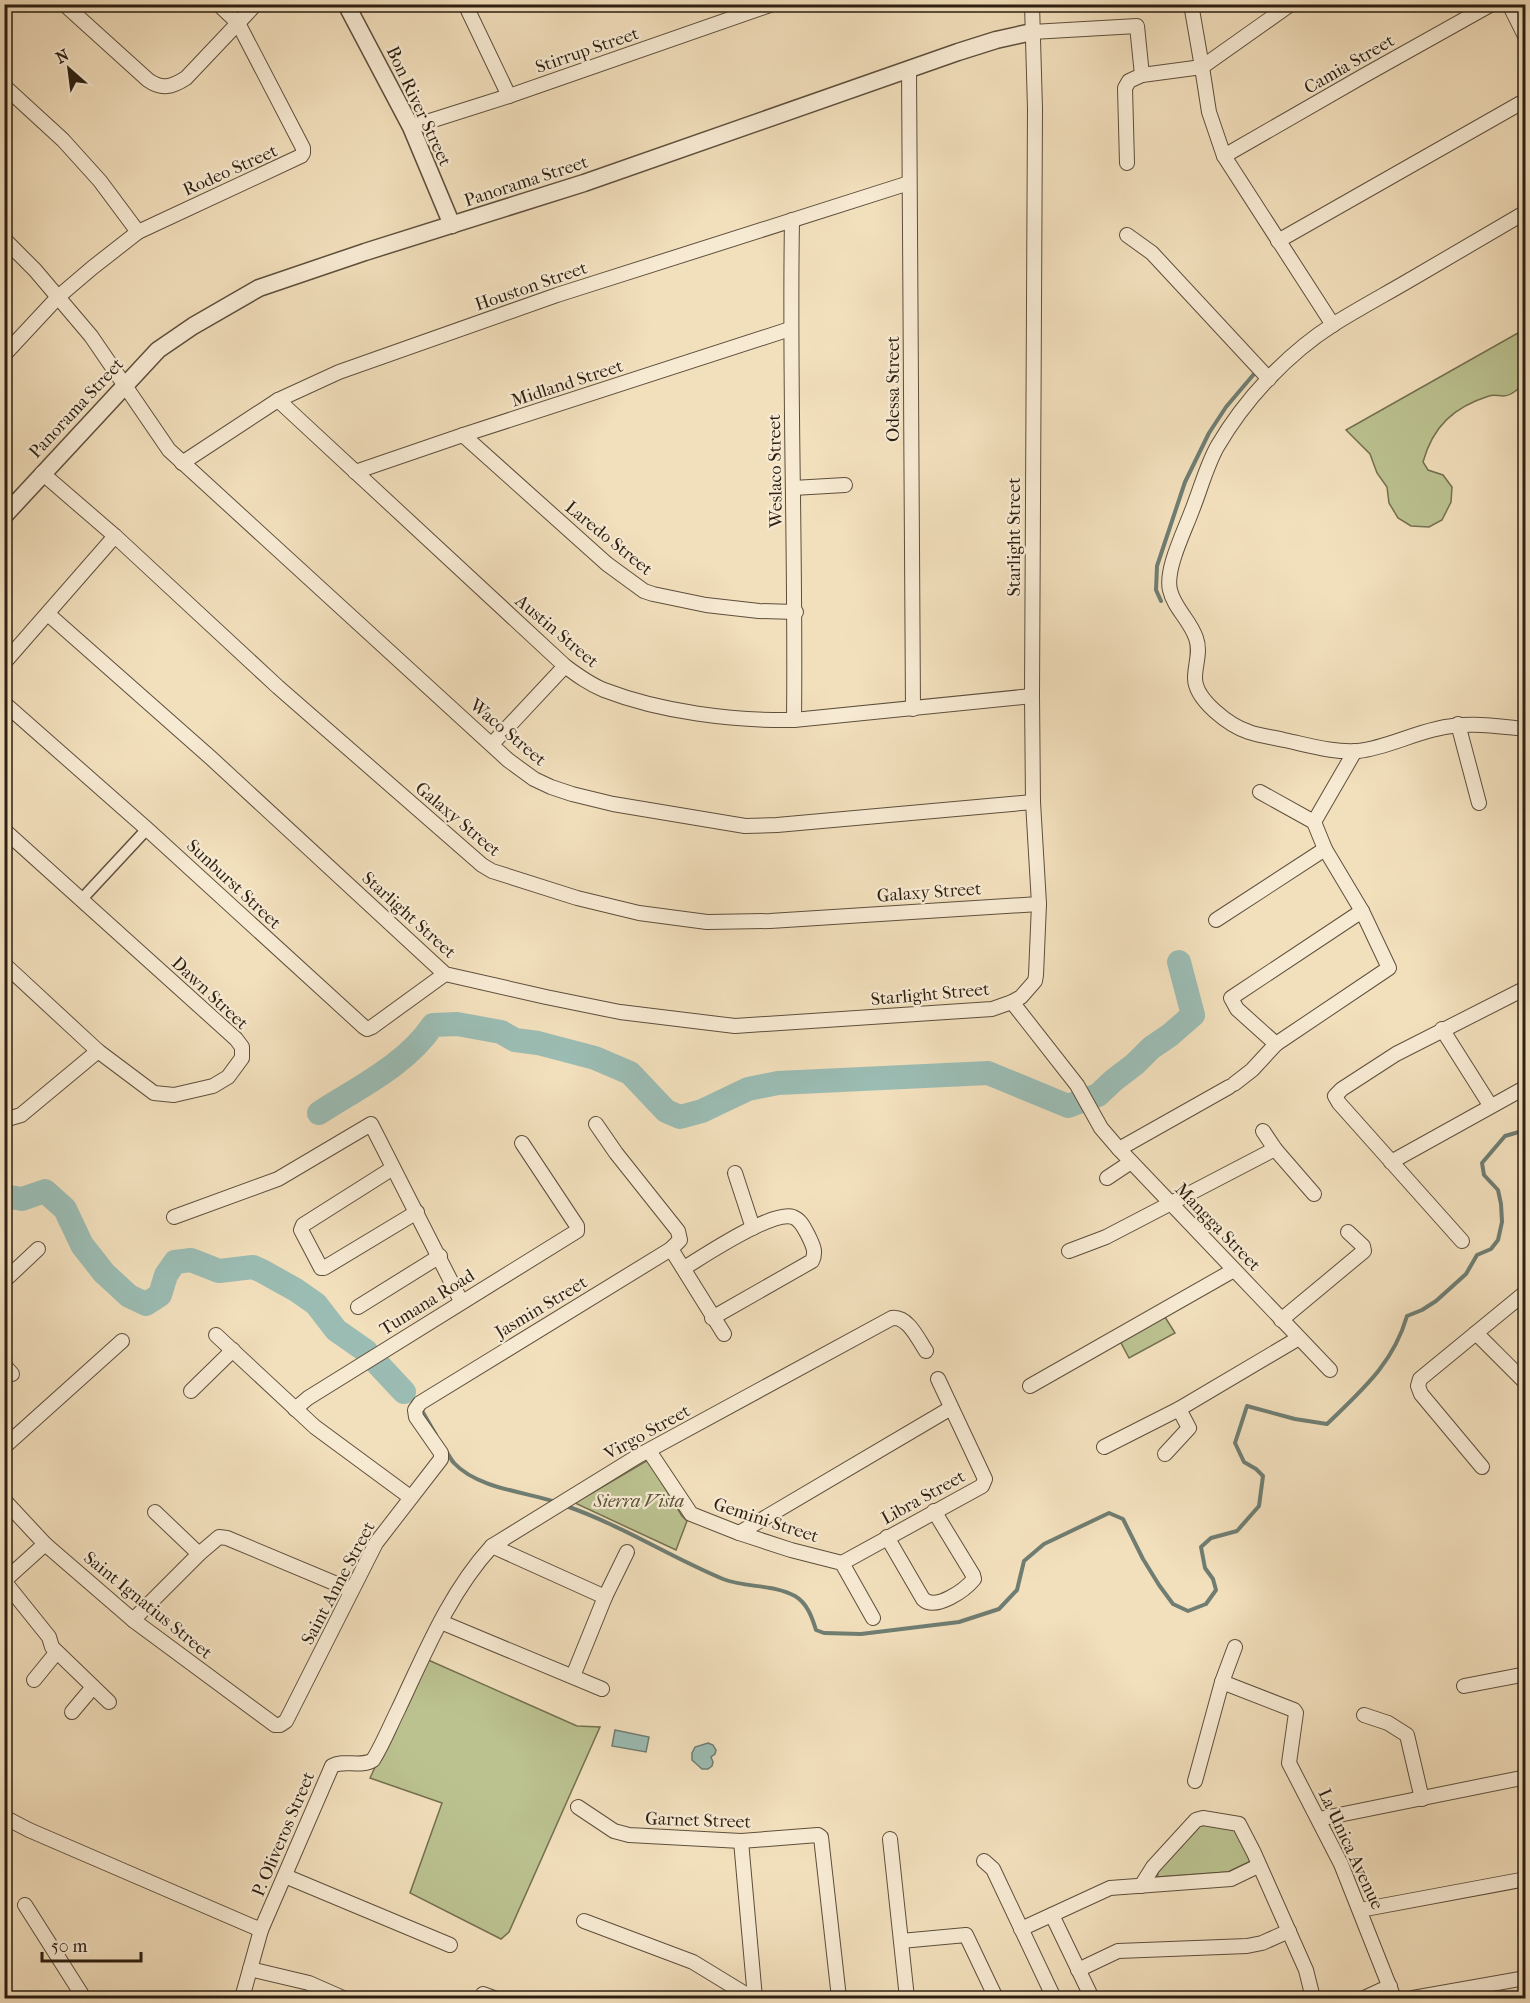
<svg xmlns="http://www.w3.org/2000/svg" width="1530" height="2003" font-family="'IM FELL French Canon',serif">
  <rect width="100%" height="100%" fill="#f2dfbc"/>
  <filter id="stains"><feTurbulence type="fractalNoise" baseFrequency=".00333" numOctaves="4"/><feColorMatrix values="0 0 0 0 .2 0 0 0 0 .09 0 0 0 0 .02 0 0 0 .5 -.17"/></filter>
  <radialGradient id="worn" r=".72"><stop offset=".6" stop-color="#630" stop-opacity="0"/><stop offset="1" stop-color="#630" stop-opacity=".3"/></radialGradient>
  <g fill="#bbc290" stroke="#747050" stroke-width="1.5">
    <path d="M1525 329C1526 339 1528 373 1525 380 1521 388 1511 396 1503 396 1498 396 1494 394 1489 396 1454 407 1433 426 1423 462L1428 470 1443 475 1452 487 1451 502 1442 520 1429 527 1411 526 1398 518 1389 503 1387 487 1377 473 1370 454 1346 430Z"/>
    <polygon points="1165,1317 1175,1333 1129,1358 1120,1341"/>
    <polygon points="648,1460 682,1516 687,1521 676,1550 575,1503"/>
    <polygon points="426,1659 577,1726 600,1727 509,1932 501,1939 410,1893 442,1803 370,1778"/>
    <polygon points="1202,1823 1236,1827 1251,1861 1228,1872 1157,1877 1159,1870"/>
  </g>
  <g fill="#9bbcb3" stroke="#6f7d72" stroke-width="1.5">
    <polygon points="615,1730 649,1737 646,1752 612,1746"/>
    <polygon points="708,1743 713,1745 716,1750 715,1754 711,1757 713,1762 712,1766 708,1769 702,1769 692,1760 692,1753 695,1747"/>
  </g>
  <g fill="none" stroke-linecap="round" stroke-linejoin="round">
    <g stroke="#6f7d72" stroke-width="4">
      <polyline points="1161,601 1156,590 1157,566 1185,482 1209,433 1226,407 1254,374"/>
      <polyline points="404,1392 421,1409 436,1435"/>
      <path d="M446 1451C449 1455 451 1460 454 1463 477 1488 525 1492 556 1502"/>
      <path d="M566 1506C621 1525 670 1557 723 1579 746 1588 773 1584 795 1596 807 1603 812 1617 816 1630L824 1633 861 1634 959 1622 999 1609 1017 1590 1024 1561 1044 1544 1109 1513 1123 1519 1143 1559 1159 1585 1173 1604 1188 1611 1206 1604 1216 1590 1213 1579 1205 1568 1201 1547 1211 1538 1237 1531 1259 1506 1263 1476 1256 1469 1244 1462 1235 1443 1247 1406 1295 1419 1327 1424C1362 1390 1393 1364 1407 1316L1422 1310 1436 1301 1466 1274 1477 1255 1491 1249 1498 1240 1502 1222 1501 1204 1498 1190 1484 1175 1482 1163 1505 1136 1526 1130"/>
    </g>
    <g stroke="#9bbcb3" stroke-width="24">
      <path d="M319 1113C359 1087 406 1065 433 1025L457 1024 501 1032 515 1040 538 1043 595 1058 630 1073 666 1111 680 1117 702 1111 748 1089 778 1083 988 1073 1068 1106 1098 1095 1114 1080 1135 1064 1151 1048 1170 1035 1193 1015 1179 962"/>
      <polyline points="4,1196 22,1199 45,1191 65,1209 82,1245 104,1273 129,1296 146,1304 160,1295 166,1275 175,1262 191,1260 219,1271 253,1267 262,1271 296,1290 316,1304 336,1330 366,1351"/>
      <polyline points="376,1362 404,1392"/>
    </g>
    <g stroke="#5e4f3c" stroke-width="13">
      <polyline id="pedestrian" points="81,900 147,829"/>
    </g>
    <g stroke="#5e4f3c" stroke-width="16">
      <g id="minor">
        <path d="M64 4 148 80C162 90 172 87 186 78L256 4"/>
        <polyline points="465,4 509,96"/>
        <polyline points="1191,4 1202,67 1209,112 1224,156 1333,325"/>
        <polyline points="1509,4 1526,38"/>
        <polyline points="1032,32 1137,26 1142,75"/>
        <polyline points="909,69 913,709"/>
        <polyline points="4,86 63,140 100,181 138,232"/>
        <polyline points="411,127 509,96 773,4"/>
        <polyline points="1224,156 1365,75 1492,4"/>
        <polyline points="1127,163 1125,88 1129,81 1142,75 1202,67 1291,4"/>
        <path d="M1526 212C1486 235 1447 258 1408 281 1384 295 1358 309 1334 324 1287 354 1245 399 1217 447 1206 467 1200 491 1191 513 1184 532 1165 570 1170 590 1174 608 1190 620 1196 638 1201 652 1195 664 1195 678 1195 700 1230 726 1249 732 1260 736 1272 737 1284 740 1308 745 1334 753 1358 751 1385 748 1409 735 1436 729 1466 721 1495 726 1526 729"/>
        <path d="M792 220C789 387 796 554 794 720"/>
        <polyline points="1127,235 1152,253 1269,379"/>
        <polyline points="4,239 35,270 91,336 169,450 508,760 534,779 551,787 572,794 613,804 745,826 777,825 1033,802"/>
        <polyline points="1278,241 1526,100"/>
        <polyline points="4,355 58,297 92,268 138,232 301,156 303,153 303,148 238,23 218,4"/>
        <path d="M278 400 565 666C577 675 589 684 604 690 661 712 733 721 794 720L1032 696"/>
        <polyline points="463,435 607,564 644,591 653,594 706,605 759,611 796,612"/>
        <polyline points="182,463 278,400 339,372 557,295 909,183"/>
        <polyline points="355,472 463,435 790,329"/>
        <polyline points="42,473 115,536 278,687 482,865 492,871 577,898 639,913 707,922 770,921 1039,904"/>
        <polyline points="793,488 845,485"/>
        <polyline points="48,614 211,758 445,974 546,997 620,1012 735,1026 992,1009 1012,1002 1021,997 1035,981 1036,975 1039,904 1033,802 1032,696 1035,109 1032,4"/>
        <polyline points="4,663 115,536"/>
        <polyline points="4,703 147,829 364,1027 367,1029 372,1027 445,974"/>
        <polyline points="1458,724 1479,803"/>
        <polyline points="492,744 565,666"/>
        <polyline points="1314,822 1355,751"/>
        <polyline points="4,830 236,1039 242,1047 242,1058 228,1077 213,1086 174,1095 154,1093 98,1051 4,964"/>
        <polyline points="1216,920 1325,849"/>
        <polyline points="1012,1002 1077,1085 1101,1128 1119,1149 1330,1370"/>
        <polyline points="1442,1029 1490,1105"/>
        <polyline points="1276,1044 1237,1009 1231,998 1362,911"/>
        <polyline points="1234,1084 1252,1070 1276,1044 1389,968 1362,911 1325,849 1314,822 1260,792"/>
        <polyline points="4,1120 21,1115 98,1051"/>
        <polyline points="1119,1149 1229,1087"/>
        <polyline points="1275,1149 1314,1194"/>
        <polyline points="1391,1162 1526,1087"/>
        <polyline points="393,1168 303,1225 301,1230 321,1268 324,1268 417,1212"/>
        <polyline points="735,1173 753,1228"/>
        <polyline points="1107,1178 1131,1162"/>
        <polyline points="174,1217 278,1179 371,1124 461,1301"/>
        <polyline points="1462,1241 1339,1103 1335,1096 1342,1089 1396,1054 1526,988"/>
        <polyline points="671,1249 724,1334"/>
        <polyline points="1069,1251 1106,1237 1275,1149 1263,1131"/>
        <path d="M684 1268C704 1256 772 1210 793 1217 801 1220 804 1228 808 1235 812 1244 817 1251 812 1261L712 1318"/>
        <polyline points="4,1281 38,1249"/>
        <polyline points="358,1307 440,1256"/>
        <polyline points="1281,1320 1364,1251 1363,1246 1348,1232"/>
        <polyline points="1476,1333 1526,1383"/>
        <polyline points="216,1335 315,1427 410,1497"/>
        <polyline points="4,1365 12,1374"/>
        <polyline points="1030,1386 1234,1270"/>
        <polyline points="191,1391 233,1350"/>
        <polyline points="295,1409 308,1398 577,1231 577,1226 522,1143"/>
        <polyline points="4,1447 122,1341"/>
        <polyline points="1104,1447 1179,1409 1299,1338"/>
        <polyline points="649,1451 691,1514 739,1533 791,1550 842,1563 873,1618"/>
        <polyline points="1165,1454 1189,1428 1179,1409"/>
        <polyline points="1482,1467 1421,1394 1418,1386 1420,1379 1526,1292"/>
        <polyline points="4,1500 45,1544 133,1620 275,1725 280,1725 286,1721 376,1543 441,1459 441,1453 416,1417 415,1410 420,1403 671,1249 680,1240 678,1231 616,1153 596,1124"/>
        <polyline points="155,1512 199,1554"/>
        <polyline points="739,1533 951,1408"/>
        <path d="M887 1537 923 1599C936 1611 965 1590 974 1579L973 1575 934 1511"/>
        <polyline points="492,1546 605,1597"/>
        <polyline points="842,1563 982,1486 985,1479 938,1379"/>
        <polyline points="4,1581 49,1637 52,1647 109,1702"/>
        <polyline points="4,1581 45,1544"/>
        <polyline points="133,1620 199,1554 219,1537 227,1538 351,1590"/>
        <polyline points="441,1622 602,1689"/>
        <polyline points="573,1676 605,1597 627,1552"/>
        <polyline points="34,1680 56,1653"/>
        <polyline points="1222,1682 1294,1710 1296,1713 1289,1763 1341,1864 1394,1998"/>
        <polyline points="1464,1686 1526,1674"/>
        <polyline points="72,1712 93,1687"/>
        <polyline points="1364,1715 1388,1723 1407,1735 1422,1799"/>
        <polyline points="1195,1781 1222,1682 1235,1647"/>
        <polyline points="578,1807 614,1831 629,1835 741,1841 818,1835 821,1837 839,1998"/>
        <polyline points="4,1817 29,1830 261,1930"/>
        <polyline points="1319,1819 1526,1777"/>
        <polyline points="890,1839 907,1998"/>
        <polyline points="741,1841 755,1998"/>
        <polyline points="984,1861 993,1869 1054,1998"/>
        <polyline points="285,1876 450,1945"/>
        <polyline points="1141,1886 1153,1867 1196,1820 1203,1818 1239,1824 1254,1853 1306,1970 1313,1998"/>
        <polyline points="25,1905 84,1998"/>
        <polyline points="1360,1910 1526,1879"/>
        <polyline points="1052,1915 1092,1998"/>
        <polyline points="584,1921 693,1962 752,1998"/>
        <polyline points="1021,1929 1110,1888 1231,1879 1258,1866"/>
        <polyline points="901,1941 966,1935 996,1998"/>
        <polyline points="250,1969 309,1983 343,1998"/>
        <polyline points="1078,1970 1118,1951 1247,1946 1262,1943 1289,1931"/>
        <polyline points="483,1994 494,1998"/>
        <path d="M242 1998 261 1930 332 1766C344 1759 361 1768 373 1760 383 1744 390 1726 398 1710 425 1653 449 1593 492 1546L638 1456 892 1318C908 1316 918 1339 926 1351"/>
        <polyline points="1364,1998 1390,1986"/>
        <polyline points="1413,1998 1526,1978"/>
      </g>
    </g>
    <g stroke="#5e4f3c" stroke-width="19">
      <g id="tertiary">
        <polyline points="346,4 411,127 452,225"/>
        <polyline points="4,516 158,350 193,326 259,288 365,252 584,183 958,52 996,40 1032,32"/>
      </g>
    </g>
    <use href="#pedestrian" stroke="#f7ead3" stroke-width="10"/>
    <use href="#minor" stroke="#f7ead3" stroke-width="14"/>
    <use href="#tertiary" stroke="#f7ead3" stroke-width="16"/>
  </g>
  <g text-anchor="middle" stroke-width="4.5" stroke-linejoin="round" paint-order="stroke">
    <g font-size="18" fill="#2c1f11" stroke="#f7ead3">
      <text transform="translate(587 50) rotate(-19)" y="6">Stirrup Street</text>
      <text transform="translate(1349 64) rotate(-30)" y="6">Camia Street</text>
      <text transform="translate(419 106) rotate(65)" y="6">Bon River Street</text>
      <text transform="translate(230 170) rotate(-24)" y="6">Rodeo Street</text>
      <text transform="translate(526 181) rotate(-18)" y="6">Panorama Street</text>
      <text transform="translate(531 286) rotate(-19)" y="6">Houston Street</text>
      <text transform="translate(567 383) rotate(-18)" y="6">Midland Street</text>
      <text transform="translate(893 389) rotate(-90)" y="6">Odessa Street</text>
      <text transform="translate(76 408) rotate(-47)" y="6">Panorama Street</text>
      <text transform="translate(775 471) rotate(-91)" y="6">Weslaco Street</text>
      <text transform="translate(1014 537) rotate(-90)" y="6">Starlight Street</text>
      <text transform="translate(609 538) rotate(39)" y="6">Laredo Street</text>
      <text transform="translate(557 631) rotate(40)" y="6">Austin Street</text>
      <text transform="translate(508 732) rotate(40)" y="6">Waco Street</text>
      <text transform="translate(458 819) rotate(40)" y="6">Galaxy Street</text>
      <text transform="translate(234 884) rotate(43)" y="6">Sunburst Street</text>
      <text transform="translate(929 892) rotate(-4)" y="6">Galaxy Street</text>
      <text transform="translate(409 915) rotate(42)" y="6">Starlight Street</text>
      <text transform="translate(210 993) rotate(43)" y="6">Dawn Street</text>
      <text transform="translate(930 994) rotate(-5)" y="6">Starlight Street</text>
      <text transform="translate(1218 1227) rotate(46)" y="6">Mangga Street</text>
      <text transform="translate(427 1302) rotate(-32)" y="6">Tumana Road</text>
      <text transform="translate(541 1307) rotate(-31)" y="6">Jasmin Street</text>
      <text transform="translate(647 1432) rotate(-29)" y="6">Virgo Street</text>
      <text transform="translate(923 1497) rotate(-29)" y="6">Libra Street</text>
      <text transform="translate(766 1520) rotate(18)" y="6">Gemini Street</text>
      <text transform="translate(338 1583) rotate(-62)" y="6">Saint Anne Street</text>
      <text transform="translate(148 1605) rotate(39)" y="6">Saint Ignatius Street</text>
      <text transform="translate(698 1820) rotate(2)" y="6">Garnet Street</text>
      <text transform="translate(283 1834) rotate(-67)" y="6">P. Oliveros Street</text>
      <text transform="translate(1351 1849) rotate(65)" y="6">La Unica Avenue</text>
    </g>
    <g font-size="18" font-style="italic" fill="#575037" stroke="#f7ead3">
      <text x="639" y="1507">Sierra Vista</text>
    </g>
  </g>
  <rect width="1530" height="2003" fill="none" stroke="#f2dfbc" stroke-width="24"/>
  <rect x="6" y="6" width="1518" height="1991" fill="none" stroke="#2c1f11" stroke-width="3"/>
  <rect x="12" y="12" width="1506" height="1979" fill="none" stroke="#2c1f11" stroke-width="1.5"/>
  <g transform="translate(69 69) rotate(332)" stroke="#f7ead3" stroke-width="4.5" paint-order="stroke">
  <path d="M0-4.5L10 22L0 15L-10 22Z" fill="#2c1f11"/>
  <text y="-9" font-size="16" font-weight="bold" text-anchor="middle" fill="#2c1f11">N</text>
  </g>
  <path d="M42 1952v9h99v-9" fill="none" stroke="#2c1f11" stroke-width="3"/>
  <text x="51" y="1952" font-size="18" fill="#2c1f11" stroke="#f7ead3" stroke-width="4.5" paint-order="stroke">50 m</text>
  <rect width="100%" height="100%" filter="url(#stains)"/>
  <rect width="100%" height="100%" fill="url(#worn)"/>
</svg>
